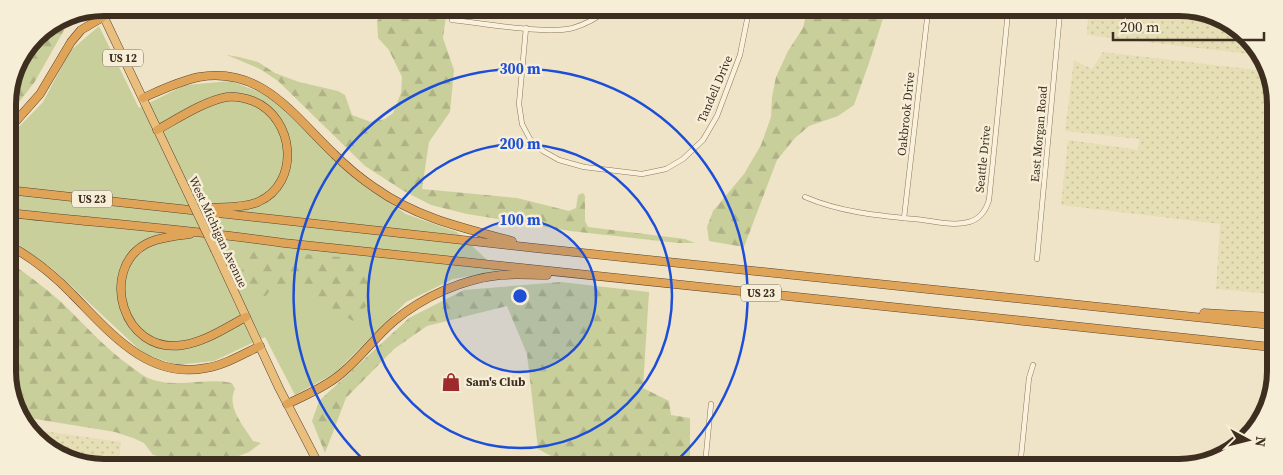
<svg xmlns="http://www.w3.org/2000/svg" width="1283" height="475" font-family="'Source Serif 4',serif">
  <defs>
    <pattern id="farmland-dots" width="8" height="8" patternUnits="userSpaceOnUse" patternTransform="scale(1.25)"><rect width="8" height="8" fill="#e6deb5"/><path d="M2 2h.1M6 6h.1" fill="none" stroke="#c6bf9b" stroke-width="1.8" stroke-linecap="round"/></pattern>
    <pattern id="forest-firs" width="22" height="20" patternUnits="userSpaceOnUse" patternTransform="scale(1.25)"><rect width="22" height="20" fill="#c9cf9b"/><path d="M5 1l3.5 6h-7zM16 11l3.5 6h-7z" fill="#aeb285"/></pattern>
  </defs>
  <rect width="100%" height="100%" fill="#f0e4c8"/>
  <g fill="url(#farmland-dots)">
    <polygon points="1088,12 1209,13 1252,41 1258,55 1087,35"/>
    <polygon points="1103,52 1265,71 1275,92 1272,294 1216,289 1220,224 1061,205 1068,140 1138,150 1139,139 1065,131 1074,60 1092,69"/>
    <polygon points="29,429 121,442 119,463 74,462 32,435"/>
  </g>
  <polygon fill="#c9cf9b" points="99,26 139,108 185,85 231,81 269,96 360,183 406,214 457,232 499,271 453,279 406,302 335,373 295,395 265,337 214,361 177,365 144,354 54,270 8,237 8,138 43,102 70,51"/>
  <g fill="url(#forest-firs)">
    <polygon points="382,9 447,9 443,38 454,70 450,112 429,142 422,189 517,198 569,211 576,208 578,195 583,193 585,196 585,221 588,227 685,239 695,243 678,243 570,231 467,214 431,205 402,190 365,166 278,81 260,69 227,55 239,57 258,62 275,73 299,82 338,91 345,95 352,115 371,122 385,119 393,113 401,93 402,77 389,50 378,38 377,21 383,14"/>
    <polygon points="807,11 885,12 869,63 854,105 838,116 809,126 795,138 777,160 744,247 709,241 707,227 713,211 744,174 761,145 771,117 772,97 776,77 788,51 803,28"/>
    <polygon points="81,17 80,19 67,25 34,83 8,116 8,98 18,61 40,32"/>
    <polygon points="254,250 352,258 375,278 373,298 353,321 309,295 275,284 262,301 240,274"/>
    <path d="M9 262C27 274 44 287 60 301 83 323 104 347 130 366 135 369 140 374 146 377 173 390 204 377 232 383L235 389C226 407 244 426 253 441L261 443 249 452 236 457 232 463H188L185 459 166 458 153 455 144 443 133 438 115 432 23 417 9 389Z"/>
    <polygon points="561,282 649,292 643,388 669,401 671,415 690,418 690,465 568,465 538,449 527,354 507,306 427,326 394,349 346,398 325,453 312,421 319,401 409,318 464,290"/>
  </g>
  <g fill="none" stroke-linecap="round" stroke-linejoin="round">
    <g stroke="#8d765c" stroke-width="5.5">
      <g id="minor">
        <path d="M452 20C483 23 544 35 573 28 586 24 597 18 607 10"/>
        <polyline points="526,28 519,104 522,124 530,139 543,151 559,160 584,167 642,174 666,169 683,159 703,140 717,116 740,55 749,10"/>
        <path d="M805 197C842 213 883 216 923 220 937 222 955 226 969 222 980 219 986 210 989 200L1008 12"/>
        <polyline points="904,218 928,11"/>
        <polyline points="1037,259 1060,12"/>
        <polyline points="705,465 711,404"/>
        <polyline points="1020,467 1029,378 1033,365"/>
      </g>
    </g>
    <g stroke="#5b4430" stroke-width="9">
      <g id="trunk">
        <polyline points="100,9 192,202"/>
        <polyline points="215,250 279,388 318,463"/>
      </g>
    </g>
    <g stroke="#5b4430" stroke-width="9">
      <g id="motorway">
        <path d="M143 98C161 90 179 81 199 77 262 66 294 116 334 154 347 167 360 178 375 188 417 218 463 228 512 241"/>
        <polyline points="8,130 40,94 71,42 81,30 103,17"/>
        <path d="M157 130C177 119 204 101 227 97 235 96 245 98 253 101 295 118 301 183 258 202 243 208 224 207 208 208"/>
        <polyline points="8,190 535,248 1271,325"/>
        <path d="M8 213C100 223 193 230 284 243L1271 347"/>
        <path d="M190 234C176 236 159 237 146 244 99 269 122 355 183 345 205 342 227 327 246 317"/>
        <path d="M9 245C32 258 53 274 72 294 109 331 147 380 206 368 225 365 243 354 260 346"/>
        <polyline points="1204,313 1272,317"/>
        <path d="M287 404C305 396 322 388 337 377 358 361 374 338 394 321 424 296 463 279 501 275 516 274 532 275 547 275"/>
      </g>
    </g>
    <use href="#minor" stroke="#faf1dc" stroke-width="4.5"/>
    <use href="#trunk" stroke="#eabe7c" stroke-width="8"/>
    <use href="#motorway" stroke="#e0a458" stroke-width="8"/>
    <g stroke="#5b4430" stroke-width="9" stroke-linecap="butt">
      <polyline id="trunk-bridge" points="192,202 215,250"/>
    </g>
    <use href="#trunk-bridge" stroke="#eabe7c" stroke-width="8"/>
  </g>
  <circle cx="520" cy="296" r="76" fill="#1d4ed8" fill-opacity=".12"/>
  <g fill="none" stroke="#1d4ed8" stroke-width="2.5">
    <circle cx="520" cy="296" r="76"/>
    <circle cx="520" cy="296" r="152"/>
    <path d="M367 463A227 227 0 1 1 672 465"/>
  </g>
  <defs>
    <g id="shop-bare" transform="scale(1.5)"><path d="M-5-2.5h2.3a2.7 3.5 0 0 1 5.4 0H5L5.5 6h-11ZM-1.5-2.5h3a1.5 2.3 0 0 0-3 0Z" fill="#9e2a2b" stroke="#f7eed8" stroke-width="2.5" paint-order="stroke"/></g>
  </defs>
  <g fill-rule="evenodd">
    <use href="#shop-bare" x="451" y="382"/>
  </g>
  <g text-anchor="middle" stroke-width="5" stroke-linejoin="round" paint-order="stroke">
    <g fill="#f7eed8" stroke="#756857" stroke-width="1">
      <rect x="103" y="49.5" width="40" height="17" rx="4"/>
      <rect x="72" y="190.5" width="40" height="17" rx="4"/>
      <rect x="741" y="284.5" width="40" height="17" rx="4"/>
    </g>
    <g font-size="11" font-weight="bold" fill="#3d2e20">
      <text x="123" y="62">US 12</text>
      <text x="92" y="203">US 23</text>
      <text x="761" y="297">US 23</text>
    </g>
    <g font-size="12" fill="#3d2e20" stroke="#f7eed8">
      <text transform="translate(715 89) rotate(-67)" y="4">Tandell Drive</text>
      <text transform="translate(906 114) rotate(-84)" y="4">Oakbrook Drive</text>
      <text transform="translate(1039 134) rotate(-85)" y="4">East Morgan Road</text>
      <text transform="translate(983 159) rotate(-84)" y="4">Seattle Drive</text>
      <text transform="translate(218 232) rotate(65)" y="4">West Michigan Avenue</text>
    </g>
    <g font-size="12" font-weight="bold" fill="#3d2e20" stroke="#f7eed8" text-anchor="start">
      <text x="466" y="386">Sam's Club</text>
    </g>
  </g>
  <path d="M0 0H1283V475H0ZM104 16H1179A88 88 0 0 1 1267 104V371A88 88 0 0 1 1179 459H104A88 88 0 0 1 16 371V104A88 88 0 0 1 104 16Z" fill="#f7eed8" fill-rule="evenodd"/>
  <path fill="none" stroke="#3d2e20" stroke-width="6" d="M104 16H1179A88 88 0 0 1 1267 104V371A88 88 0 0 1 1179 459H104A88 88 0 0 1 16 371V104A88 88 0 0 1 104 16Z"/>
  <circle cx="520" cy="296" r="8" fill="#1d4ed8" stroke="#f7eed8" stroke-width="2.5"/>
  <g font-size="15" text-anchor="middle" font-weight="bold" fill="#1d4ed8" stroke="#f7eed8" stroke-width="5" stroke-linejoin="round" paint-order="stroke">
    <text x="520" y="74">300 m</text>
    <text x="520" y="149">200 m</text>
    <text x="520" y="225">100 m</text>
  </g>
  <g transform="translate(1248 440) rotate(97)" stroke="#f7eed8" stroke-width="4" paint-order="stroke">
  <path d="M0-4L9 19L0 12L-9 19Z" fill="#3d2e20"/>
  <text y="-8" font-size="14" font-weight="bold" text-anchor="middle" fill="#3d2e20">N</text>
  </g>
  <path d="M1113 32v8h151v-8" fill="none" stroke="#3d2e20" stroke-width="2.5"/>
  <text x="1120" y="32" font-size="15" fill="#3d2e20" stroke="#f7eed8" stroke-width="4" paint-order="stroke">200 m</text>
</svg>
